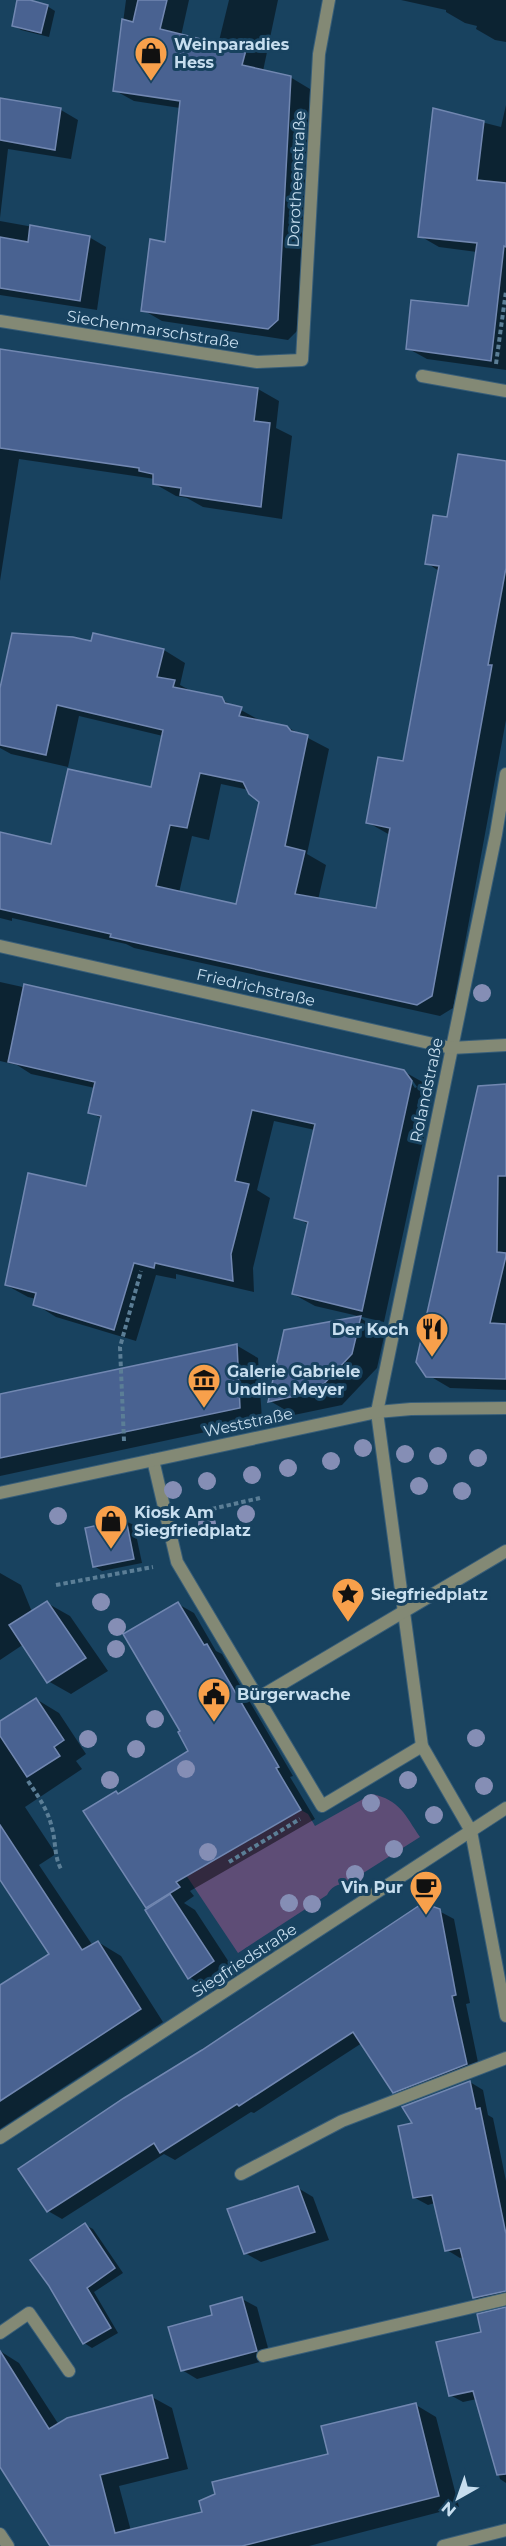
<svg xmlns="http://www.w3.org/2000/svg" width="506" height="2546" font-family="Montserrat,sans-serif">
  <rect width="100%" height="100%" fill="#18425f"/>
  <path fill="#5e4d76" d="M372 1794C400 1800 405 1815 420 1837L346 1884C337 1884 331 1887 327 1895L238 1953 186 1875 245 1840 247 1842 301 1810 308 1814 315 1826Z"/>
  <g fill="#0007" fill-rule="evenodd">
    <polygon points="19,0 47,6 55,11 49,37 21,30 13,25"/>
    <polygon points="126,0 189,0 181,36 218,45 229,0 278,0 263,71 290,77 310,89 297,331 288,340 162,321 143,310 166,243 180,108 134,101 114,90"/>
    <polygon points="401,0 506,0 506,42 495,40 476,29 477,26 465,23 446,12 446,10"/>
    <polygon points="0,99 61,110 78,120 71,159 8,149 0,218"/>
    <polygon points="506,105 506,370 427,359 407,348 469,308 477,252 439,247 420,236 434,110 501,127"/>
    <polygon points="0,221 89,237 106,247 97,310 0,295"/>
    <polygon points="0,351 258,389 279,401 276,428 292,436 282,519 203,507 187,498 176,496 155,484 155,479 19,459 0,581"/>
    <path d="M506 463V720L453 1008 440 1016 134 948 126 944 12 918V921L0 918V834L52 846 152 789 163 736 79 716 68 767 11 754 0 748V695L92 643 94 635 164 650 185 663 180 685 193 692 221 699 263 722 287 727 329 749 307 854 326 865 318 900 377 910 390 835 367 822 405 763 439 571 427 563 448 519ZM221 784 249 790 261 801 237 906 179 893 192 836 209 840Z"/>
    <path d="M0 982 403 1071 426 1084 433 1095 384 1322 315 1306 293 1294 309 1225 296 1217 315 1130 274 1121 257 1190 270 1198 253 1268 254 1292 176 1274V1279L156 1275 136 1341 56 1317 35 1304 36 1299 28 1297 6 1285 87 1188 102 1119 90 1112 95 1088 31 1074 17 1065 0 1061ZM408 1078H411L417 1087 415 1088Z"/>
    <polygon points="506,1086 506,1390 450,1388 428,1375"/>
    <polygon points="360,1318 385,1332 377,1368 342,1405 294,1415 270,1401"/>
    <polygon points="236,1345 258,1358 262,1420 0,1476 0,1395"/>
    <polygon points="125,1521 134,1525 142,1563 102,1571 94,1566"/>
    <polygon points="0,1573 21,1585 32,1612 47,1603 70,1616 108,1671 71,1694 48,1681 24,1644 0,1660"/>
    <polygon points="178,1604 194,1613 216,1651 222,1654 293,1776 290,1777 315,1819 190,1891 194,1896 184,1903 195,1910 238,1976 214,1992 189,1977 147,1907 116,1793 120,1795 190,1751 182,1731"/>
    <polygon points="36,1699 59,1713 86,1754 76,1761 82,1769 25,1807 56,1854 39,1865 93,1946 98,1942 121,1956 163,2022 0,2129 0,1986 51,1955 0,1876 0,1723"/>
    <polygon points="439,1911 454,1919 470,2003 466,2004 480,2072 408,2100 394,2092 362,2043 254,2113 251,2112 175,2160 164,2154 62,2219 48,2211"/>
    <polygon points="470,2082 483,2090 488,2115 493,2118 506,2181 506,2300 487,2305 474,2297 464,2257 460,2258 447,2250 435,2203 428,2205 415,2198 415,2124"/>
    <polygon points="298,2188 313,2197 329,2240 261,2262 245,2253"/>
    <polygon points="85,2225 93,2229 123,2273 94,2292 118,2333 92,2348 84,2343"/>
    <polygon points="242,2299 257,2307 271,2359 197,2379 182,2370 214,2316"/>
    <polygon points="506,2309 506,2483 500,2479 477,2399 463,2402 450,2395 483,2333"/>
    <polygon points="0,2351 19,2363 59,2425 152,2397 172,2408 188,2469 119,2486 131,2531 203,2513 329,2455 416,2405 436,2417 459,2507 309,2546 51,2546 0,2467"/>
  </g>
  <g fill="#496291" stroke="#7187b1" stroke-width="1.5" fill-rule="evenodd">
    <polygon points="17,0 30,0 48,5 41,33 12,26"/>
    <polygon points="138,0 167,0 160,29 246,50 242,65 291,76 278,320 268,329 141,311 150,239 165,242 180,101 113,91 122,19 133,22"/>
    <polygon points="0,98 61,108 55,150 0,140"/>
    <polygon points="433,108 484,121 477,180 506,183 506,247 504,246 491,361 406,349 411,300 468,306 477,243 418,237"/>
    <polygon points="30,225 90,236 80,301 0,288 0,237 28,242"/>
    <polygon points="0,349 258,388 254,421 270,423 261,507 180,495 181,488 153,484 153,474 139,471 139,468 0,448"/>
    <path d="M458 454 506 461V568L488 665H492L432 996 417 1005 110 937 111 934 0 909V832L51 844 68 769 151 787 163 730 57 705 46 755 0 745V688L12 633 73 637 91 641 93 633 164 649 157 677 175 680 173 687 222 697 225 703 242 707 239 716 287 726 291 731 308 735 285 846 305 851 295 894 376 908 390 828 366 823 378 757 403 761 439 566 425 564 433 515 447 517ZM200 773 243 782 249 794 259 802 236 904 156 886 170 825 187 828Z"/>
    <polygon points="24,984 404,1070 412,1081 362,1311 292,1294 308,1222 294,1218 315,1124 252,1110 235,1181 249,1184 231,1254 233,1281 155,1263 154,1268 134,1263 114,1330 33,1305 36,1293 5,1285 28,1173 86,1186 101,1116 88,1113 95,1082 8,1062"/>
    <polygon points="506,1084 506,1176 498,1176 497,1252 506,1253 506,1256 490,1323 506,1324 506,1379 426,1377 416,1362 478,1086"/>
    <polygon points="361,1316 352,1354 317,1391 268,1402 284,1330"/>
    <polygon points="237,1344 240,1408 0,1458 0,1394"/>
    <polygon points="126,1519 134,1559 93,1567 85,1528"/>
    <polygon points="47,1601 86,1658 47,1683 9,1625"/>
    <polygon points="178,1602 204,1645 207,1644 279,1767 276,1768 301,1810 176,1882 180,1887 146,1908 83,1811 116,1791 118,1794 188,1751 178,1732 180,1731 123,1634"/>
    <polygon points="36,1698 64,1740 54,1747 60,1756 27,1777 0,1736 0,1721"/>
    <polygon points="0,1825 82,1950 98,1941 141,2009 0,2101 0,1985 49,1954 0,1880"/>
    <polygon points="170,1894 214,1961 188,1979 145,1910"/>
    <polygon points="423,1903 440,1909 456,1995 452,1996 467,2064 393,2093 353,2032 239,2106 237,2104 160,2153 154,2143 47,2212 18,2169 124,2098 202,2050"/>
    <polygon points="470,2081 476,2109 480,2108 506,2234 506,2291 473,2298 460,2248 445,2251 432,2195 413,2198 398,2126 412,2123 402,2107"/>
    <polygon points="298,2186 315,2232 244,2254 227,2209"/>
    <polygon points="85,2223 115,2268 87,2288 111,2328 83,2344 49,2286 30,2260"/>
    <polygon points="242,2297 257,2351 181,2371 168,2327 212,2315 210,2306"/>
    <polygon points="506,2307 506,2474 497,2475 473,2391 449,2396 436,2342 481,2332 477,2314"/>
    <polygon points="0,2351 49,2429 67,2418 152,2395 168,2458 100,2475 115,2533 202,2512 199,2501 215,2494 212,2482 328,2454 321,2426 416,2403 439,2496 242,2546 50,2546 0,2467"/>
  </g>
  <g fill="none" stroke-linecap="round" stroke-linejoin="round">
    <g stroke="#385e79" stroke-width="14">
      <g id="lane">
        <polyline points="241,2174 342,2121 506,2058"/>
        <polyline points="0,2333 29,2313 69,2371"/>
        <polyline points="263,2356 506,2299"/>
      </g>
    </g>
    <g stroke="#385e79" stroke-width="14">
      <g id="street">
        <polyline points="0,321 257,362 302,360 319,54 329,0"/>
        <polyline points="422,376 506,391"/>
        <polyline points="506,774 496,834 377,1412 422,1746 471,1831 506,2016"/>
        <polyline points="0,946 451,1048 506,1045"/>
        <polyline points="153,1460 177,1562 322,1806 422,1746"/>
        <polyline points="0,1493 377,1412 411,1409 506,1408"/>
        <polyline points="258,1698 506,1551"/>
        <polyline points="0,2138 506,1808"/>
        <polyline points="0,2534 8,2546"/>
        <polyline points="443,2546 506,2530"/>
      </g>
    </g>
    <g stroke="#5b7e96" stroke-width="4" stroke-dasharray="4.5 3" stroke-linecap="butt">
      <polyline points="496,364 506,291"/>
      <polyline points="124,1441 120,1347 141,1271"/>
      <polyline points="190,1514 260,1498"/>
      <polyline points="56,1585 153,1567"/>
      <path d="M28 1781C38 1796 48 1810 52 1828 56 1842 54 1856 61 1869"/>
      <polyline points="229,1862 300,1819"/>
    </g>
    <use href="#lane" stroke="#838975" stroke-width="12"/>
    <use href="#street" stroke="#838975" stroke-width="12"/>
  </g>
  <g fill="#858eb5">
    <circle cx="482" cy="993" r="9"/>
    <circle cx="363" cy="1448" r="9"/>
    <circle cx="405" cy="1454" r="9"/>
    <circle cx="438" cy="1456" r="9"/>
    <circle cx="478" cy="1458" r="9"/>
    <circle cx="331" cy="1461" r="9"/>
    <circle cx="288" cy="1468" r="9"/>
    <circle cx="252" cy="1475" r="9"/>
    <circle cx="207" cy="1481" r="9"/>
    <circle cx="419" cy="1486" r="9"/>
    <circle cx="173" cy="1490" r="9"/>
    <circle cx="462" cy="1491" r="9"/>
    <circle cx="246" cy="1514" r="9"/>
    <circle cx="58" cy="1516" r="9"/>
    <circle cx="207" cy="1524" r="9"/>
    <circle cx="101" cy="1602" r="9"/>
    <circle cx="117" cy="1627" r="9"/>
    <circle cx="116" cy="1649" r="9"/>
    <circle cx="155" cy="1719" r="9"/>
    <circle cx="476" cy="1738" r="9"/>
    <circle cx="88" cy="1739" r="9"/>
    <circle cx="136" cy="1749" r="9"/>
    <circle cx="186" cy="1769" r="9"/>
    <circle cx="110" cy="1780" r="9"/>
    <circle cx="408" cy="1780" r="9"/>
    <circle cx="484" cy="1786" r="9"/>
    <circle cx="371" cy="1803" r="9"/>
    <circle cx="434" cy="1815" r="9"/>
    <circle cx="394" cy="1849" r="9"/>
    <circle cx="208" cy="1852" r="9"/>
    <circle cx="355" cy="1874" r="9"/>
    <circle cx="289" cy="1903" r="9"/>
    <circle cx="312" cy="1904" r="9"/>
  </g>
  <defs>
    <g id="shop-pin" transform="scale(1.725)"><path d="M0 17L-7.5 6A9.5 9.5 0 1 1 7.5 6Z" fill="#f8a04b" stroke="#18425f"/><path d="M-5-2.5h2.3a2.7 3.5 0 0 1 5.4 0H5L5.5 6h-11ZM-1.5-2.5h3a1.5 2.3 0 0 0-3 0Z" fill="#111"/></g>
    <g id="restaurant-pin" transform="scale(1.725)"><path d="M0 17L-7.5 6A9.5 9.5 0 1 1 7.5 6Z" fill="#f8a04b" stroke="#18425f"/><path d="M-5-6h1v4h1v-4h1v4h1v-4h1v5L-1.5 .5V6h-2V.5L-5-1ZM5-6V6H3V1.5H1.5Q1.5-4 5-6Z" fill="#111"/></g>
    <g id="museum-pin" transform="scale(1.725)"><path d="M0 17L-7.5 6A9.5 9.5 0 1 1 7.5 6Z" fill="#f8a04b" stroke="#18425f"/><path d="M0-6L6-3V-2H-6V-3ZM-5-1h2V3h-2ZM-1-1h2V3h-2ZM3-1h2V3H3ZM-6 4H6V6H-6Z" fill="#111"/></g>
    <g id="sight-pin" transform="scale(1.725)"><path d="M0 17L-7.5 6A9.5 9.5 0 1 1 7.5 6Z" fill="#f8a04b" stroke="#18425f"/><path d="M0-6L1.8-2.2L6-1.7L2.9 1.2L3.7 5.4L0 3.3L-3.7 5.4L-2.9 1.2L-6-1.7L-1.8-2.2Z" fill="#111"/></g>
    <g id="civic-pin" transform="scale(1.725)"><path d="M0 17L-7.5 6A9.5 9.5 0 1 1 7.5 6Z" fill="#f8a04b" stroke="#18425f"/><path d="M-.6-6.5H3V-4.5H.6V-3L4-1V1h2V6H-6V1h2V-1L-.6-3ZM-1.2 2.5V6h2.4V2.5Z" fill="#111"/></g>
    <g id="cafe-pin" transform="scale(1.725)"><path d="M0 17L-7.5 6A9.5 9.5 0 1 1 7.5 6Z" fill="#f8a04b" stroke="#18425f"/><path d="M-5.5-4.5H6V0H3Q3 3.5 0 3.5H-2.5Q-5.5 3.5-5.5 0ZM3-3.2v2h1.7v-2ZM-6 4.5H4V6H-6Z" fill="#111"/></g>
  </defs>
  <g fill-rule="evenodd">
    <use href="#shop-pin" x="151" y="53"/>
    <use href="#restaurant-pin" x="432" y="1329"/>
    <use href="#museum-pin" x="204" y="1380"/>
    <use href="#shop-pin" x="111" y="1521"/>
    <use href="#sight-pin" x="348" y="1594"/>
    <use href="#civic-pin" x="214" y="1694"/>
    <use href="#cafe-pin" x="426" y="1887"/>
  </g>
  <g text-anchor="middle" stroke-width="6" stroke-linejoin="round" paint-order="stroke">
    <g font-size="16" font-weight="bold" fill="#c7deef" stroke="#18425f" text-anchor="start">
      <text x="174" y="50">Weinparadies<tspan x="174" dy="18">Hess</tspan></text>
      <text x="409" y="1335" text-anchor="end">Der Koch</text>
      <text x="227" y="1377">Galerie Gabriele<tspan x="227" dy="18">Undine Meyer</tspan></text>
      <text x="134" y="1518">Kiosk Am<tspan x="134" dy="18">Siegfriedplatz</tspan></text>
      <text x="371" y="1600">Siegfriedplatz</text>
      <text x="237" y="1700">Bürgerwache</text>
      <text x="403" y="1893" text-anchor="end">Vin Pur</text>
    </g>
    <g font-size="16" fill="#c7deef" stroke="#18425f">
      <text transform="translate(296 179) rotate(-87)" y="6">Dorotheenstraße</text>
      <text transform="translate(153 329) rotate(9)" y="6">Siechenmarschstraße</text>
      <text transform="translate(256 987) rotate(13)" y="6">Friedrichstraße</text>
      <text transform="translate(426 1090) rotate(-78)" y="6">Rolandstraße</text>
      <text transform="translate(248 1422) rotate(-12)" y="6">Weststraße</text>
      <text transform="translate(244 1960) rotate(-33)" y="6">Siegfriedstraße</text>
    </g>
  </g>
  <g transform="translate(458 2498) rotate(220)" stroke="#18425f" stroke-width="4.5" paint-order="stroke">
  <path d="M0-4.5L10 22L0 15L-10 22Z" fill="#c7deef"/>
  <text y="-9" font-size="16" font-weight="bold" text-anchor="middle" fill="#c7deef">N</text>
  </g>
</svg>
